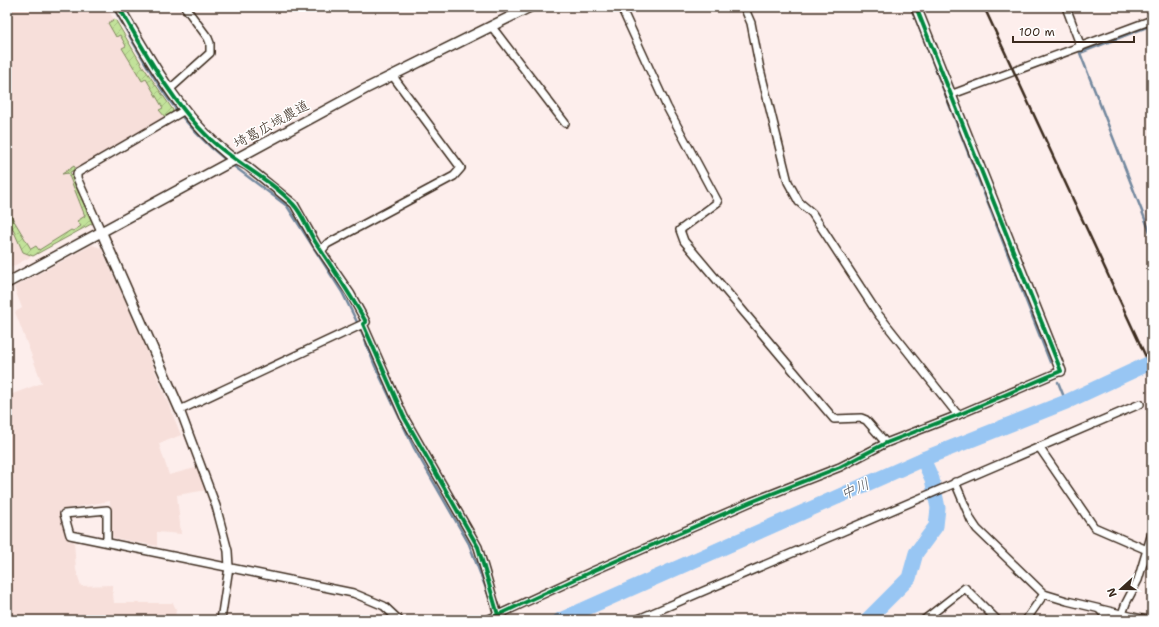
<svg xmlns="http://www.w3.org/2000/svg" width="1159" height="627" font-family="'Shantell Sans','Klee One',sans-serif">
  <defs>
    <pattern id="garden-furrows" width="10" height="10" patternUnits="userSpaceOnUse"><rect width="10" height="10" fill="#c2e29a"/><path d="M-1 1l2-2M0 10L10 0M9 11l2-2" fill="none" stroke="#a8c284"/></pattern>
  </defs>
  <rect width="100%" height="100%" fill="#fdeeec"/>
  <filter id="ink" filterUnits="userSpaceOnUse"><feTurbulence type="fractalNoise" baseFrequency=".025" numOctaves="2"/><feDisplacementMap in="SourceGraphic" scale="8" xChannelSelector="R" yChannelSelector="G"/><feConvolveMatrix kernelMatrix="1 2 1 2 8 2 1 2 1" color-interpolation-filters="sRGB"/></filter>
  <g filter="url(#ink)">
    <g fill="#f7dfda">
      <polygon points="7,7 106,7 173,110 172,114 70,172 93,223 10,268 7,261"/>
      <polygon points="92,245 101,248 138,329 181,435 159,444 169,475 199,467 207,490 177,495 181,534 157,532 157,546 114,538 111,535 110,501 59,510 69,541 74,541 76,570 81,586 112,585 114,603 173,603 176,609 175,620 7,620 7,396 42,383 15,312 22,308 14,287"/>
    </g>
    <g fill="url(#garden-furrows)" stroke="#7e865c">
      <polygon points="115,19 142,65 173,110 172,114 166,118 159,110 163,108 146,79 142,81 122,48 126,46 120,35 116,37 108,23"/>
      <polygon points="74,166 76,169 70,172 93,223 33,256 23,252 7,216 7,209 31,249 36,246 39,250 71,230 73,231 81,226 77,221 85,216 68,173 62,174"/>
    </g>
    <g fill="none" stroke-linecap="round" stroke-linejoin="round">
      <g stroke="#73889e" stroke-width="2.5">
        <path d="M113 7C147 66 172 118 227 161"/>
        <polyline points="911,7 1050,362"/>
        <polyline points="1152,25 1080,53 1152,237"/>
        <polyline points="231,164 287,206 342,292 361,330 375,366 414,448 469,544 490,599"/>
        <polyline points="1058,382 1066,402"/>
      </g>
      <g stroke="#98c6f3" stroke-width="15">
        <polyline points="560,620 923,459 1066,402 1152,362"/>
        <polyline points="867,620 909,578 916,553 936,526 938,508 932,479 923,459"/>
      </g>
      <g stroke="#3b2a1e" stroke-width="10">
        <g id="minor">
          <polyline points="621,7 667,107 718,202 680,230 684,241 834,419 861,418 866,420 886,443"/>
          <polyline points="744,7 751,23 760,69 788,182 799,202 812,213 878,314 958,415"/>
          <polyline points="1066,7 1081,47"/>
          <polyline points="492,27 565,123"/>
          <polyline points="170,89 210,53 210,43 208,38 185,7"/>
          <polyline points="950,95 1152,20"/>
          <polyline points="235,160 247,166 294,204 317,245 350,293 366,322 363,324 404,417 478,547 498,615"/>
          <polyline points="101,231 77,178 77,173 185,110"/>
          <polyline points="322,250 327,244 454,176 461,168 392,75"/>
          <polyline points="1039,447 1094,527 1147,550"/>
          <polyline points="955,482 971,520 977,529 1044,594 1067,601 1146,620"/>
          <polyline points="107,542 107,510 64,514 70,535 353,593 384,606 399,620"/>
          <polyline points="1099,609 1109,620"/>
          <polyline points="1122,614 1126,603 1138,580 1152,533"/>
          <polyline points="221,620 229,567 228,551 216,506 180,410 363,324"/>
          <polyline points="487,620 593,571 751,502 840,467 886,443 958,415 1061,371"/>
          <polyline points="636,620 1140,404"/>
          <polyline points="889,620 890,620"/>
          <polyline points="924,620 965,588 997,620"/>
          <polyline points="1026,620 1044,594"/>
        </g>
      </g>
      <g stroke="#3b2a1e" stroke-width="12">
        <g id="tertiary">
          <path d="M119 7C151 62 183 121 235 160"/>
          <polyline points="916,7 1061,371"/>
          <polyline points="101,231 180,410"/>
          <polyline points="7,283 365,89 530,7"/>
        </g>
      </g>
      <use href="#minor" stroke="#fff" stroke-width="7"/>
      <use href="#tertiary" stroke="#fff" stroke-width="9"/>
      <polyline stroke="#3b2a1e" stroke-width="2.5" points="984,7 1152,370"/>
      <g stroke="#fff" stroke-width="6">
        <g id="cycleway">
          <path d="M119 7C145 52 172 103 210 139 235 163 269 178 293 204 303 214 308 231 316 243 333 269 351 295 366 322L363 324 404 417 478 547 498 615"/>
          <polyline points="487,620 593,571 751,502 840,467 886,443 958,415 1061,371 916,7"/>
        </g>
      </g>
      <use href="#cycleway" stroke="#00873e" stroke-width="4"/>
    </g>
  </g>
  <g text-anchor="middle" stroke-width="3" stroke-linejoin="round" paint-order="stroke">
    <g font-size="14" fill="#3b2a1e" stroke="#fff">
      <text transform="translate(271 124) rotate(-29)" y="5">埼葛広域農道</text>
    </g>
    <g font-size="15" font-style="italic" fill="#57595e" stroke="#fff">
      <text transform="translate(855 489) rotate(-24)" y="5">中川</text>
    </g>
  </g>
  <rect width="1159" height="627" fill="none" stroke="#fff" stroke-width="24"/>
  <rect x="12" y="12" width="1135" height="603" fill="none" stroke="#3b2a1e" stroke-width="1.5" filter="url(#ink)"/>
  <g transform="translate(1121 589) rotate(249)" stroke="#ffffff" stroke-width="3" paint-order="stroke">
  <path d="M0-3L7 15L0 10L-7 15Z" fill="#3b2a1e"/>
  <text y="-6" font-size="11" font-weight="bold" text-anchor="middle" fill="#3b2a1e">N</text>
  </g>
  <path d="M1013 36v6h121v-6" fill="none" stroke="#3b2a1e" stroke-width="2"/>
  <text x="1019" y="36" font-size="12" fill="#3b2a1e" stroke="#ffffff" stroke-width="3" paint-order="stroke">100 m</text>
</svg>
